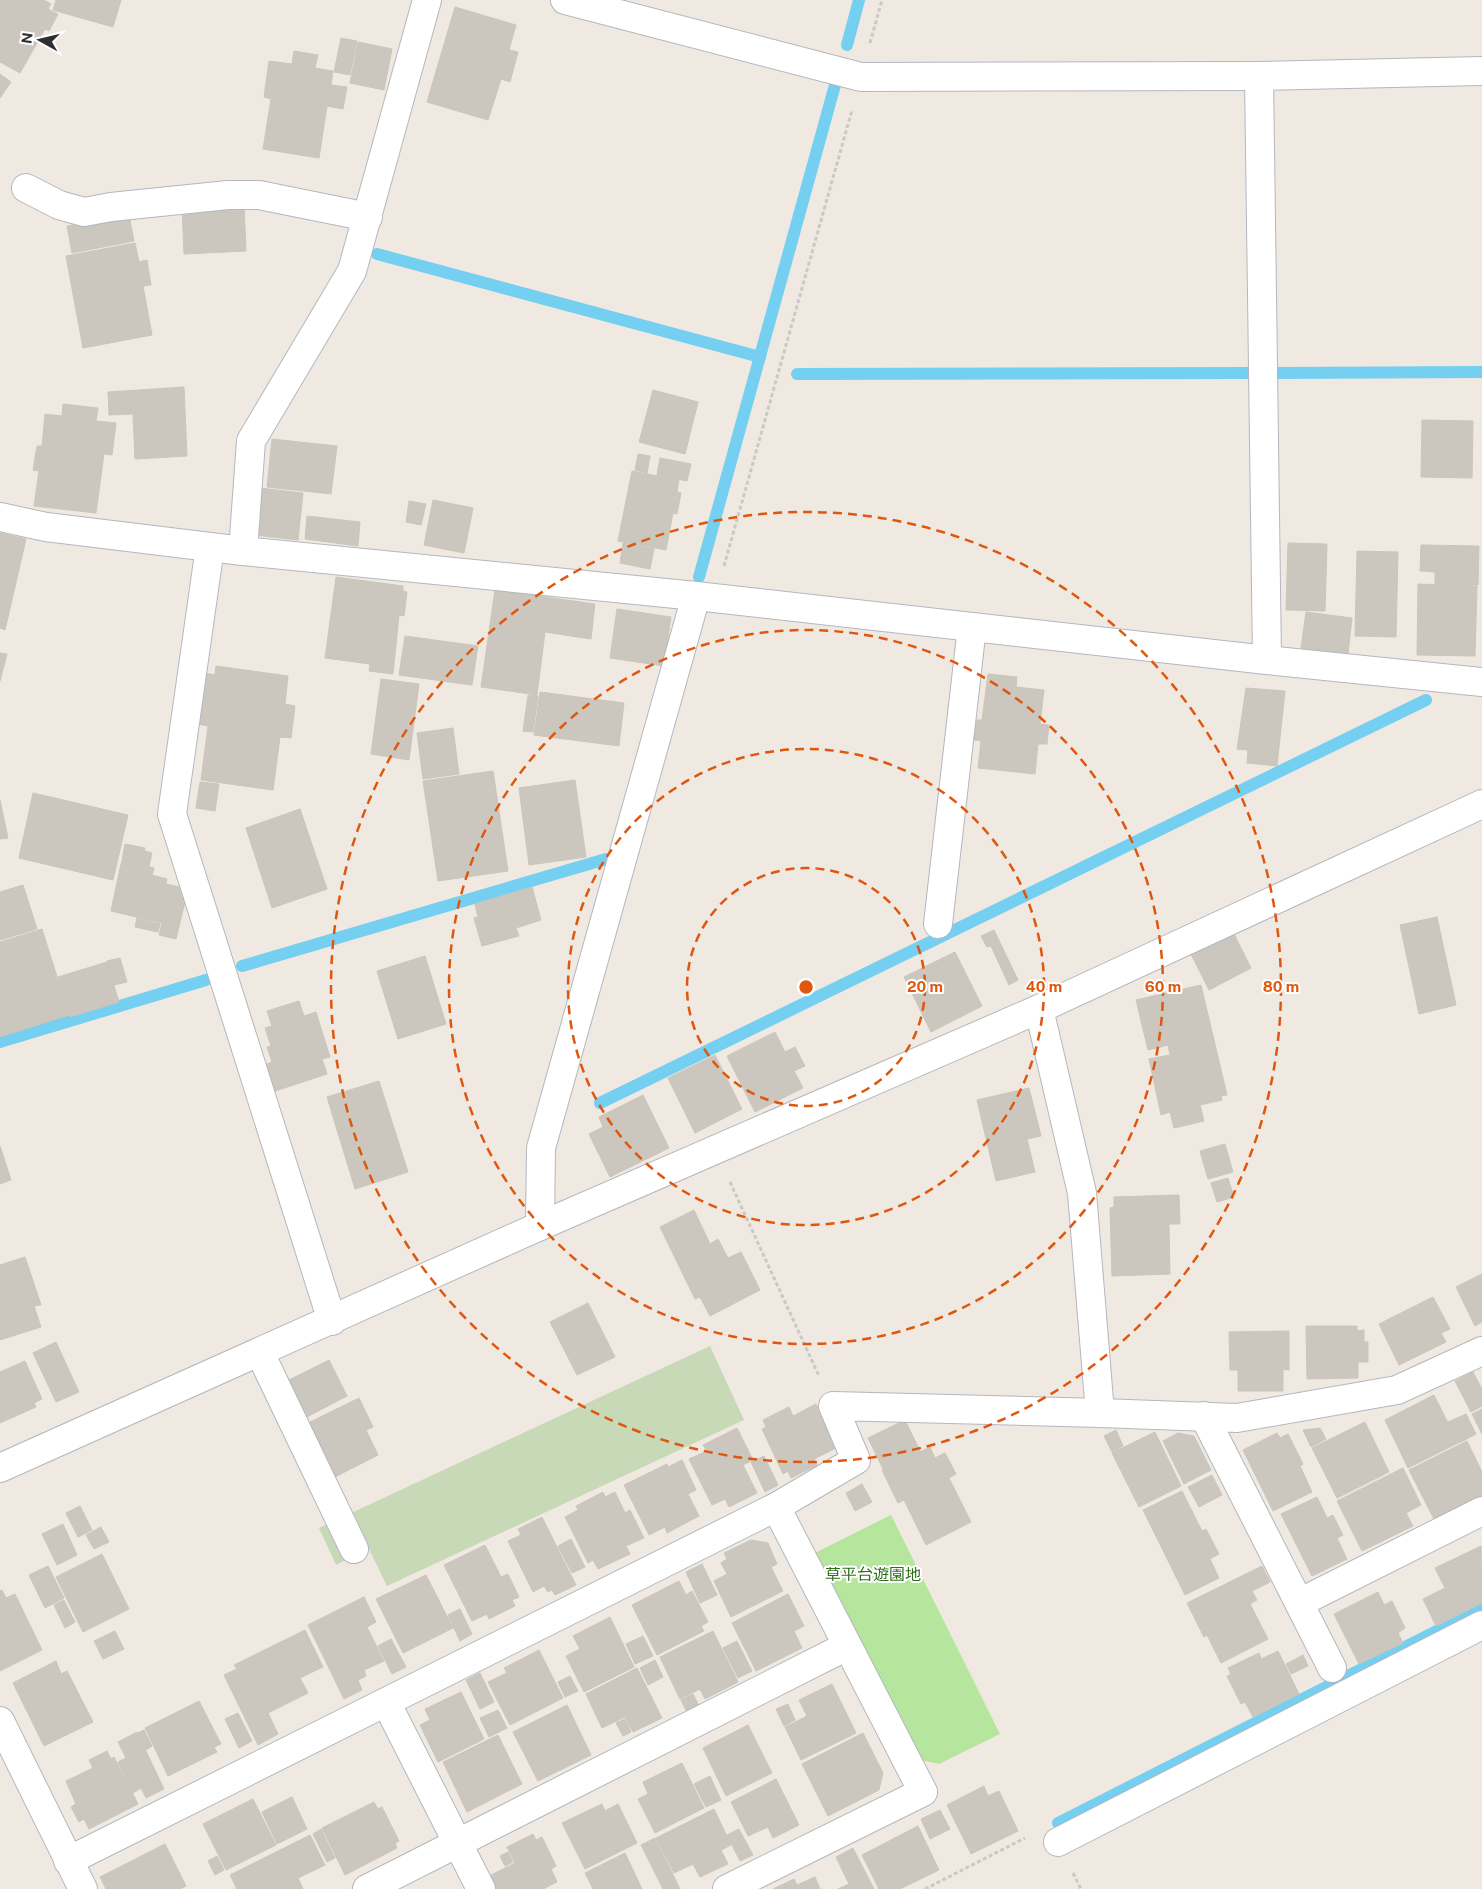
<svg xmlns="http://www.w3.org/2000/svg" width="1482" height="1889" font-family="'Public Sans','Noto Sans JP',sans-serif">
  <rect width="100%" height="100%" fill="#efe9e1"/>
  <polygon fill="#b6e59e" points="891,1515 1000,1734 939,1764 921,1760 815,1553"/>
  <polygon fill="#c8d9b8" points="710,1346 744,1420 387,1586 369,1549 336,1565 319,1528"/>
  <g fill="none" stroke-linecap="round" stroke-linejoin="round">
    <g stroke="#75cff0" stroke-width="12">
      <polyline points="847,45 859,0"/>
      <polyline points="377,254 760,357"/>
      <polyline points="1274,373 1482,372"/>
      <polyline points="797,374 1250,373"/>
      <polyline points="699,577 835,85"/>
      <polyline points="242,966 606,859"/>
      <polyline points="0,1042 206,980"/>
      <polyline points="600,1103 1426,700"/>
      <polyline points="1058,1823 1482,1608"/>
    </g>
  </g>
  <g fill="#cbc7bf" stroke="#cbc5ba">
    <polygon points="0,0 44,0 51,4 48,9 58,14 49,31 45,29 20,73 0,62"/>
    <polygon points="56,0 121,0 113,27 53,10"/>
    <polygon points="455,7 516,25 509,50 518,52 510,82 501,79 488,120 427,102"/>
    <polygon points="341,38 357,41 350,75 334,72"/>
    <polygon points="358,42 392,49 384,90 350,83"/>
    <polygon points="294,51 318,55 315,68 333,71 331,85 347,87 343,109 327,106 319,158 263,149 271,99 264,97 269,61 292,64"/>
    <polygon points="0,74 11,82 0,98"/>
    <polygon points="244,205 246,251 184,254 182,207"/>
    <polygon points="129,215 134,241 72,253 67,226"/>
    <polygon points="135,243 139,262 147,260 151,285 143,286 152,335 83,348 66,256"/>
    <polygon points="184,387 187,456 135,459 133,414 109,415 108,392"/>
    <polygon points="653,390 698,402 685,454 639,442"/>
    <polygon points="63,404 98,408 96,421 116,423 112,455 104,454 96,513 34,506 39,471 33,470 37,446 42,446 45,414 62,416"/>
    <polygon points="1422,420 1473,421 1472,478 1421,477"/>
    <polygon points="272,439 337,446 331,494 267,487"/>
    <polygon points="638,454 650,456 647,473 635,470"/>
    <polygon points="660,458 691,464 687,481 657,475"/>
    <polygon points="632,471 679,480 677,492 681,493 677,514 673,513 666,550 618,541"/>
    <polygon points="260,488 303,493 298,540 255,535"/>
    <polygon points="433,500 473,508 464,553 424,545"/>
    <polygon points="409,501 426,504 421,525 406,522"/>
    <polygon points="307,516 360,522 358,546 305,539"/>
    <polygon points="0,533 26,539 5,630 0,628"/>
    <polygon points="623,543 654,549 650,569 620,563"/>
    <polygon points="1288,543 1327,544 1325,611 1286,610"/>
    <polygon points="1421,545 1479,546 1478,585 1435,584 1435,572 1420,571"/>
    <polygon points="1357,551 1398,552 1396,637 1355,636"/>
    <polygon points="336,577 403,586 403,591 407,592 404,616 399,615 393,674 369,671 370,664 325,658"/>
    <polygon points="1418,584 1477,586 1475,656 1417,655"/>
    <polygon points="495,590 595,604 591,639 545,632 537,695 481,687"/>
    <polygon points="617,609 671,617 664,666 610,658"/>
    <polygon points="1306,612 1352,618 1348,654 1301,648"/>
    <polygon points="405,636 478,646 472,685 399,675"/>
    <polygon points="0,653 7,654 0,681"/>
    <polygon points="216,666 288,676 285,704 295,706 291,738 280,737 273,790 201,780 208,726 197,724 204,673 215,675"/>
    <polygon points="988,674 1017,677 1016,687 1044,690 1040,724 1049,725 1047,744 1038,744 1035,774 978,768 981,741 974,740 977,720 982,720"/>
    <polygon points="381,679 419,684 409,760 371,754"/>
    <polygon points="1246,688 1285,691 1277,766 1247,763 1248,750 1237,749"/>
    <polygon points="540,692 624,703 619,746 534,735"/>
    <polygon points="528,695 538,696 533,732 523,731"/>
    <polygon points="453,728 459,774 423,779 417,733"/>
    <polygon points="493,771 508,871 438,881 423,781"/>
    <polygon points="575,780 586,857 529,865 519,788"/>
    <polygon points="200,782 219,784 215,811 196,808"/>
    <polygon points="33,793 128,815 113,880 19,858"/>
    <polygon points="0,800 8,838 0,839"/>
    <polygon points="300,809 327,889 272,908 246,828"/>
    <polygon points="125,844 145,848 141,865 122,860"/>
    <polygon points="145,851 152,853 149,866 142,865"/>
    <polygon points="122,861 154,868 152,875 167,879 166,883 119,872"/>
    <polygon points="119,873 188,889 176,939 159,935 162,923 111,911"/>
    <polygon points="23,885 37,929 0,940 0,892"/>
    <polygon points="532,887 541,920 516,928 519,936 482,946 474,918 478,917 475,904"/>
    <polygon points="1437,917 1456,1005 1419,1014 1400,925"/>
    <polygon points="137,918 160,924 158,932 135,927"/>
    <polygon points="42,929 69,1015 0,1037 0,942"/>
    <polygon points="994,930 1018,980 1009,985 991,946 987,947 981,936"/>
    <polygon points="1233,932 1251,968 1209,990 1191,954"/>
    <polygon points="955,952 982,1006 931,1032 904,977"/>
    <polygon points="425,956 446,1024 398,1039 377,971"/>
    <polygon points="120,958 127,982 114,985 107,961"/>
    <polygon points="107,962 119,1002 70,1017 58,977"/>
    <polygon points="1201,985 1227,1095 1221,1096 1222,1100 1200,1105 1204,1121 1174,1128 1170,1112 1161,1115 1149,1059 1170,1055 1168,1045 1148,1050 1136,1000"/>
    <polygon points="299,1001 304,1016 316,1012 330,1057 322,1059 327,1074 275,1091 267,1064 272,1062 267,1047 271,1046 265,1028 272,1026 267,1011"/>
    <polygon points="775,1032 785,1052 795,1047 805,1066 794,1071 803,1088 755,1112 727,1056"/>
    <polygon points="715,1055 742,1109 695,1133 668,1078"/>
    <polygon points="379,1081 408,1172 355,1189 327,1097"/>
    <polygon points="1029,1088 1041,1136 1027,1139 1035,1172 996,1181 977,1100"/>
    <polygon points="643,1095 669,1148 610,1177 589,1134 603,1127 599,1117"/>
    <polygon points="1225,1144 1233,1172 1208,1179 1200,1151"/>
    <polygon points="0,1146 11,1180 0,1184"/>
    <polygon points="1228,1178 1234,1197 1217,1202 1211,1183"/>
    <polygon points="1179,1195 1180,1224 1169,1224 1170,1274 1112,1276 1110,1208 1114,1207 1114,1197"/>
    <polygon points="694,1210 710,1244 718,1239 728,1258 741,1252 760,1290 710,1316 700,1297 695,1299 660,1227"/>
    <polygon points="25,1257 41,1305 34,1306 41,1327 0,1340 0,1265"/>
    <polygon points="1482,1274 1482,1322 1475,1326 1456,1287"/>
    <polygon points="1433,1297 1450,1329 1441,1333 1446,1342 1399,1365 1379,1324"/>
    <polygon points="588,1303 615,1357 577,1375 550,1322"/>
    <polygon points="1306,1326 1357,1326 1357,1331 1364,1330 1364,1342 1368,1342 1368,1362 1358,1362 1358,1378 1307,1379"/>
    <polygon points="1289,1331 1289,1370 1283,1369 1283,1391 1238,1391 1238,1370 1230,1370 1229,1332"/>
    <polygon points="56,1342 79,1392 56,1402 33,1353"/>
    <polygon points="329,1360 347,1396 303,1419 285,1382"/>
    <polygon points="25,1361 42,1399 34,1403 36,1407 0,1423 0,1372"/>
    <polygon points="1473,1372 1482,1389 1482,1406 1471,1412 1455,1381"/>
    <polygon points="1434,1395 1458,1443 1408,1468 1385,1420"/>
    <polygon points="359,1398 373,1427 366,1430 378,1455 335,1477 308,1423"/>
    <polygon points="816,1404 838,1447 814,1459 817,1465 791,1478 788,1471 783,1474 762,1429 766,1427 763,1420 789,1407 793,1416"/>
    <polygon points="1482,1409 1482,1434 1472,1414"/>
    <polygon points="1466,1414 1476,1434 1459,1443 1448,1422"/>
    <polygon points="905,1420 920,1451 883,1469 868,1438"/>
    <polygon points="1365,1422 1389,1472 1337,1498 1312,1448"/>
    <polygon points="737,1428 753,1460 743,1465 757,1493 729,1507 725,1499 712,1505 689,1459 707,1451 703,1445"/>
    <polygon points="1320,1428 1326,1439 1311,1447 1303,1430"/>
    <polygon points="1116,1430 1123,1446 1112,1452 1104,1436"/>
    <polygon points="1155,1432 1181,1486 1139,1507 1112,1453"/>
    <polygon points="1178,1433 1194,1436 1211,1470 1184,1484 1163,1441"/>
    <polygon points="1277,1433 1280,1438 1288,1434 1303,1464 1300,1466 1312,1492 1273,1511 1243,1450"/>
    <polygon points="1467,1441 1482,1472 1482,1497 1435,1521 1409,1470"/>
    <polygon points="930,1447 935,1458 945,1453 956,1474 949,1478 971,1522 926,1545 904,1500 898,1503 882,1470"/>
    <polygon points="764,1456 778,1485 765,1492 751,1462"/>
    <polygon points="682,1460 696,1490 688,1494 699,1516 667,1533 665,1527 649,1535 624,1485 667,1464 668,1467"/>
    <polygon points="1403,1468 1421,1505 1406,1513 1413,1526 1362,1551 1337,1501"/>
    <polygon points="1212,1475 1222,1495 1199,1507 1188,1487"/>
    <polygon points="862,1484 872,1502 855,1511 846,1493"/>
    <polygon points="1182,1491 1202,1531 1206,1529 1219,1554 1210,1559 1219,1578 1185,1595 1143,1510"/>
    <polygon points="603,1492 605,1497 615,1492 625,1513 630,1510 644,1538 626,1546 630,1554 598,1569 593,1560 588,1563 565,1517 578,1510 576,1506"/>
    <polygon points="1317,1497 1327,1518 1333,1515 1343,1535 1337,1538 1347,1559 1312,1576 1281,1514"/>
    <polygon points="80,1506 92,1530 78,1537 66,1513"/>
    <polygon points="542,1517 576,1585 555,1595 552,1590 548,1592 544,1586 533,1592 508,1541 521,1535 518,1529"/>
    <polygon points="63,1524 77,1555 57,1565 42,1534"/>
    <polygon points="101,1527 109,1542 94,1549 86,1535"/>
    <polygon points="571,1539 585,1567 572,1573 558,1546"/>
    <polygon points="751,1540 768,1543 777,1564 771,1567 783,1591 731,1617 714,1581 727,1574 721,1563 727,1559 724,1553"/>
    <polygon points="485,1545 501,1577 508,1574 519,1597 512,1600 515,1606 489,1619 487,1614 472,1621 444,1565"/>
    <polygon points="1481,1546 1482,1603 1436,1626 1423,1599 1445,1588 1435,1568"/>
    <polygon points="102,1554 129,1609 83,1632 56,1577"/>
    <polygon points="702,1564 717,1595 700,1603 686,1572"/>
    <polygon points="48,1566 64,1598 45,1608 29,1575"/>
    <polygon points="1262,1566 1270,1582 1252,1591 1257,1600 1250,1604 1268,1639 1221,1663 1207,1635 1204,1637 1187,1603"/>
    <polygon points="426,1575 453,1628 403,1653 376,1599"/>
    <polygon points="679,1581 686,1595 692,1591 708,1622 701,1626 704,1631 657,1655 632,1605"/>
    <polygon points="2,1590 6,1598 15,1594 42,1650 0,1671 0,1591"/>
    <polygon points="1378,1592 1384,1605 1392,1601 1405,1628 1398,1633 1403,1643 1359,1664 1334,1614"/>
    <polygon points="788,1594 804,1626 794,1631 802,1648 756,1671 732,1623"/>
    <polygon points="364,1597 376,1622 367,1627 384,1661 364,1670 366,1676 358,1680 362,1690 344,1699 308,1625"/>
    <polygon points="64,1600 75,1622 65,1628 54,1605"/>
    <polygon points="460,1609 472,1634 460,1641 448,1615"/>
    <polygon points="610,1617 634,1667 584,1692 566,1656 580,1649 573,1636"/>
    <polygon points="305,1630 323,1667 300,1678 308,1693 268,1713 278,1734 258,1745 224,1675 237,1669 234,1665"/>
    <polygon points="115,1631 124,1649 103,1659 94,1641"/>
    <polygon points="713,1631 738,1682 705,1699 700,1689 680,1699 660,1657"/>
    <polygon points="643,1636 653,1656 635,1664 626,1644"/>
    <polygon points="391,1639 406,1667 392,1674 378,1646"/>
    <polygon points="737,1641 752,1671 738,1678 723,1648"/>
    <polygon points="539,1650 563,1698 510,1725 488,1682 507,1673 504,1668"/>
    <polygon points="1278,1651 1299,1694 1253,1717 1245,1702 1241,1704 1227,1676 1231,1674 1228,1668 1259,1653 1261,1659"/>
    <polygon points="1303,1655 1308,1666 1291,1674 1286,1664"/>
    <polygon points="655,1660 663,1677 648,1685 640,1668"/>
    <polygon points="56,1661 61,1674 67,1671 93,1722 44,1746 13,1683"/>
    <polygon points="637,1668 662,1718 633,1732 625,1717 602,1728 586,1694"/>
    <polygon points="480,1673 494,1702 480,1709 466,1680"/>
    <polygon points="570,1676 578,1691 565,1697 558,1682"/>
    <polygon points="832,1684 856,1733 801,1760 785,1727 807,1716 799,1700"/>
    <polygon points="461,1692 484,1739 438,1762 420,1725 430,1720 425,1709"/>
    <polygon points="693,1694 699,1706 687,1712 681,1700"/>
    <polygon points="199,1701 221,1744 214,1747 217,1752 168,1776 145,1728"/>
    <polygon points="788,1704 795,1720 784,1726 776,1709"/>
    <polygon points="567,1705 591,1755 538,1781 513,1732"/>
    <polygon points="498,1710 507,1728 489,1737 480,1718"/>
    <polygon points="238,1713 252,1741 239,1748 225,1719"/>
    <polygon points="625,1719 631,1732 623,1736 616,1723"/>
    <polygon points="748,1725 772,1773 726,1796 703,1748"/>
    <polygon points="144,1730 152,1746 146,1750 138,1733"/>
    <polygon points="137,1732 164,1789 146,1798 118,1742"/>
    <polygon points="863,1733 883,1773 879,1790 828,1816 802,1764"/>
    <polygon points="498,1735 522,1784 467,1812 443,1762"/>
    <polygon points="107,1751 111,1759 114,1757 138,1804 89,1829 84,1819 79,1822 71,1807 76,1804 66,1781 93,1768 89,1760"/>
    <polygon points="126,1758 141,1788 133,1793 118,1762"/>
    <polygon points="682,1763 704,1808 655,1833 638,1799 648,1794 643,1782"/>
    <polygon points="710,1776 721,1800 706,1807 694,1784"/>
    <polygon points="776,1779 799,1825 773,1838 768,1827 748,1836 731,1802"/>
    <polygon points="984,1786 988,1796 999,1791 1018,1831 971,1854 947,1805"/>
    <polygon points="292,1797 307,1829 277,1844 262,1812"/>
    <polygon points="253,1799 276,1845 226,1870 203,1824"/>
    <polygon points="374,1802 378,1809 382,1807 399,1841 395,1843 397,1848 345,1875 322,1828"/>
    <polygon points="602,1804 605,1811 618,1804 637,1843 585,1869 562,1823"/>
    <polygon points="714,1809 731,1845 721,1850 728,1864 700,1877 693,1864 674,1873 656,1838"/>
    <polygon points="940,1810 950,1829 930,1839 921,1819"/>
    <polygon points="918,1826 939,1870 900,1889 879,1889 862,1855"/>
    <polygon points="321,1829 335,1858 327,1862 313,1834"/>
    <polygon points="739,1829 753,1855 740,1861 727,1835"/>
    <polygon points="533,1834 536,1840 542,1837 556,1866 551,1869 557,1882 543,1889 497,1889 491,1875 515,1863 507,1847"/>
    <polygon points="310,1835 325,1865 298,1878 303,1889 237,1889 230,1875"/>
    <polygon points="655,1838 680,1889 663,1889 641,1845"/>
    <polygon points="165,1844 186,1886 180,1889 106,1889 100,1877"/>
    <polygon points="853,1848 874,1889 838,1889 849,1884 836,1857"/>
    <polygon points="508,1852 513,1862 505,1866 500,1856"/>
    <polygon points="625,1853 642,1889 593,1889 585,1873"/>
    <polygon points="217,1856 224,1870 215,1875 208,1861"/>
    <polygon points="815,1877 820,1889 773,1889 794,1879 797,1885"/>
  </g>
  <g fill="none" stroke-linecap="round" stroke-linejoin="round">
    <g stroke="#b4b7c1" stroke-width="30">
      <g id="minor">
        <polyline points="565,0 861,77 1259,76 1482,71"/>
        <polyline points="1259,76 1267,660"/>
        <polyline points="26,188 59,205 84,212 111,207 228,195 259,195 368,217"/>
        <polyline points="0,517 46,527 243,551 696,596 1267,660 1482,682"/>
        <polyline points="210,547 172,814 332,1321"/>
        <polyline points="243,551 251,441 352,271 427,0"/>
        <polyline points="938,924 972,627"/>
        <polyline points="540,1226 541,1148 696,596"/>
        <polyline points="260,1353 354,1549"/>
        <polyline points="1100,1413 1237,1418 1397,1390 1482,1351"/>
        <polyline points="1204,1416 1332,1668"/>
        <polyline points="0,1468 540,1226 1039,1009 1482,804"/>
        <polyline points="776,1507 856,1460 833,1406 1100,1413 1082,1193 1039,1009"/>
        <polyline points="1299,1603 1482,1511"/>
        <polyline points="386,1702 481,1889"/>
        <polyline points="0,1721 83,1889"/>
        <polyline points="1058,1842 1482,1625"/>
        <polyline points="68,1861 776,1507 923,1792 727,1889"/>
        <polyline points="367,1889 847,1646"/>
      </g>
    </g>
    <g stroke="#c9c9c9" stroke-width="3" stroke-dasharray="4 2.5" stroke-linecap="butt">
      <polyline points="870,43 882,0"/>
      <polyline points="724,566 852,110"/>
      <polyline points="730,1182 819,1376"/>
      <polyline points="1073,1873 1081,1889"/>
      <polyline points="925,1889 1025,1838"/>
    </g>
    <use href="#minor" stroke="#fff" stroke-width="28"/>
  </g>
  <g fill="none" stroke="#df570e" stroke-width="2.5" stroke-dasharray="9 6">
    <circle cx="806" cy="987" r="119"/>
    <circle cx="806" cy="987" r="238"/>
    <circle cx="806" cy="987" r="357"/>
    <circle cx="806" cy="987" r="475"/>
  </g>
  <g text-anchor="middle" stroke-width="4" stroke-linejoin="round" paint-order="stroke">
    <g font-size="16" fill="#2c6e1b" stroke="#fff">
      <text x="873" y="1580">草平台遊園地</text>
    </g>
  </g>
  <circle cx="806" cy="987" r="8" fill="#df570e" stroke="#fff" stroke-width="2.5"/>
  <g font-size="15" text-anchor="middle" font-weight="bold" fill="#df570e" stroke="#fff" stroke-width="4" stroke-linejoin="round" paint-order="stroke">
    <text x="925" y="992">20 m</text>
    <text x="1044" y="992">40 m</text>
    <text x="1163" y="992">60 m</text>
    <text x="1281" y="992">80 m</text>
  </g>
  <g transform="translate(40 40) rotate(278)" stroke="#ffffff" stroke-width="4" paint-order="stroke">
  <path d="M0-4L9 19L0 12L-9 19Z" fill="#2e2e2e"/>
  <text y="-8" font-size="14" font-weight="bold" text-anchor="middle" fill="#2e2e2e">N</text>
  </g>
</svg>
